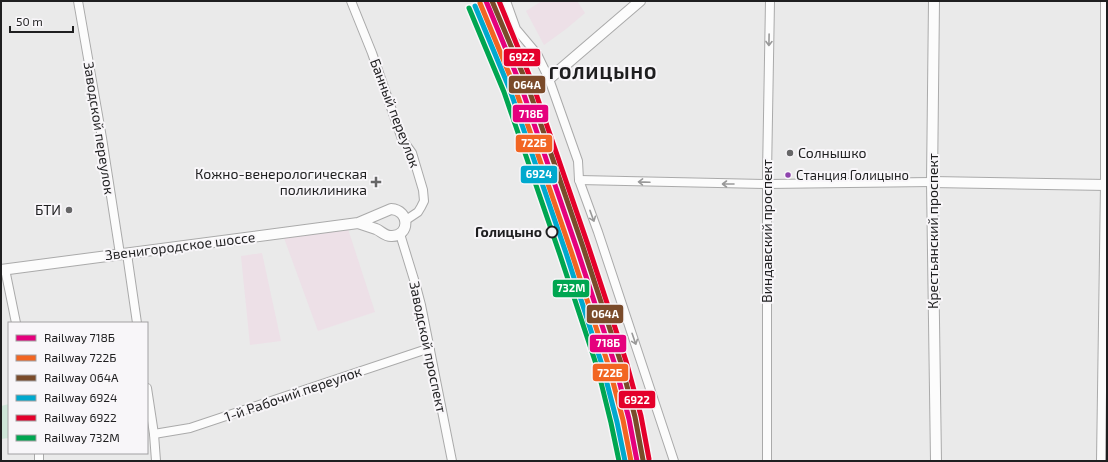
<svg xmlns="http://www.w3.org/2000/svg" width="1108" height="462" font-family="'Exo 2',sans-serif">
  <rect width="100%" height="100%" fill="#eaeaea"/>
  <g fill="#ede0e7">
    <polygon points="542,1 577,1 585,13 566,29 544,45 526,11"/>
    <polygon points="348,229 375,312 318,331 284,238"/>
    <polygon points="262,253 281,341 250,345 241,256"/>
  </g>
  <polygon fill="#cee5d8" points="9,404 9,438 1,439 1,406"/>
  <g fill="none" stroke-linecap="round" stroke-linejoin="round">
    <g stroke="#aaa" stroke-width="10">
      <g id="minor">
        <polyline points="78,1 102,138 120,254"/>
        <polyline points="351,1 372,53 402,139 412,153 423,190 424,201 421,207 418,212 406,220"/>
        <polyline points="506,1 516,29 537,54 549,79 578,161 579,180 598,232 674,461"/>
        <polyline points="579,180 767,184 932,182"/>
        <polyline points="400,234 416,286 421,305 452,461"/>
        <polyline points="127,254 137,323"/>
        <polyline points="5,269 16,323"/>
        <polyline points="147,388 154,434 156,461"/>
        <polyline points="154,434 190,428 430,348"/>
        <polyline points="39,461 39,453"/>
        <polyline points="767,461 767,174 770,1"/>
        <polyline points="1101,461 1105,185 1105,1"/>
      </g>
    </g>
    <g stroke="#aaa" stroke-width="12">
      <g id="tertiary">
        <polyline points="934,1 932,182 936,461"/>
        <polyline points="549,79 640,1"/>
        <polyline points="932,182 1107,185"/>
        <path d="M1 270 358 223 391 209C410 210 410 236 392 236 386 237 381 231 376 229 370 227 364 225 358 223"/>
      </g>
    </g>
    <use href="#minor" stroke="#fcfcfc" stroke-width="8"/>
    <use href="#tertiary" stroke="#fcfcfc" stroke-width="10"/>
    <g stroke="#f8f6f9" stroke-width="8">
      <polyline id="rail-1" points="486,1 521,86 577,249 615,365 629,419 637,461"/>
    </g>
    <g stroke="#f8f6f9" stroke-width="8">
      <polyline id="rail-2" points="480,3 515,88 571,251 609,367 623,420 631,461"/>
    </g>
    <g stroke="#f8f6f9" stroke-width="8">
      <polyline id="rail-3" points="492,1 527,84 583,247 621,363 635,417 643,460"/>
    </g>
    <g stroke="#f8f6f9" stroke-width="8">
      <polyline id="rail-4" points="475,6 510,90 566,253 603,368 617,422 625,461"/>
    </g>
    <g stroke="#f8f6f9" stroke-width="8">
      <polyline id="rail-5" points="499,1 532,82 588,245 626,361 641,416 649,459"/>
    </g>
    <g stroke="#f8f6f9" stroke-width="8">
      <polyline id="rail-6" points="469,8 504,92 560,255 598,370 611,423 619,461"/>
    </g>
    <use href="#rail-1" stroke="#e5007d" stroke-width="5"/>
    <use href="#rail-2" stroke="#f26522" stroke-width="5"/>
    <use href="#rail-3" stroke="#7a4b2a" stroke-width="5"/>
    <use href="#rail-4" stroke="#00a9ce" stroke-width="5"/>
    <use href="#rail-5" stroke="#e4002b" stroke-width="5"/>
    <use href="#rail-6" stroke="#00a651" stroke-width="5"/>
  </g>
  <defs><path id="oneway-shaft" d="M-6 0H5M1.5-3L5.5 0L1.5 3" fill="none" stroke-width="1.6" stroke-linecap="round" stroke-linejoin="round"/></defs>
  <g stroke="#999">
    <use href="#oneway-shaft" transform="translate(769 40) rotate(91)"/>
    <use href="#oneway-shaft" transform="translate(644 182) rotate(-178)"/>
    <use href="#oneway-shaft" transform="translate(728 184) rotate(-180)"/>
    <use href="#oneway-shaft" transform="translate(592 216) rotate(70)"/>
    <use href="#oneway-shaft" transform="translate(634 339) rotate(71)"/>
  </g>
  <g fill="#666667" stroke="#f8f6f9" stroke-width="1.5">
    <circle cx="790" cy="153" r="4"/>
    <path d="M374 176h4v4h4v4h-4v4h-4v-4h-4v-4h4z"/>
    <circle cx="69" cy="210" r="4"/>
  </g>
  <circle fill="#8e44ad" stroke="#f8f6f9" stroke-width="1.5" cx="788" cy="175" r="3.5"/>
  <circle fill="#f8f6f9" stroke="#1f1f20" stroke-width="2" cx="552" cy="232" r="5.5"/>
  <g text-anchor="middle" stroke-width="4" stroke-linejoin="round" paint-order="stroke">
    <g font-size="13" fill="#1f1f20" stroke="#f8f6f9" text-anchor="start">
      <text x="796" y="180">Станция Голицыно</text>
    </g>
    <g font-size="14" fill="#1f1f20" stroke="#f8f6f9">
      <text transform="translate(395 113) rotate(69)" y="5">Банный переулок</text>
      <text transform="translate(99 128) rotate(81)" y="5">Заводской переулок</text>
      <text transform="translate(767 231) rotate(-90)" y="5">Виндавский проспект</text>
      <text transform="translate(933 231) rotate(-90)" y="5">Крестьянский проспект</text>
      <text transform="translate(180 246) rotate(-7)" y="5">Звенигородское шоссе</text>
      <text transform="translate(428 347) rotate(78)" y="5">Заводской проспект</text>
      <text transform="translate(293 394) rotate(-19)" y="5">1-й Рабочий переулок</text>
    </g>
    <g font-size="14" fill="#1f1f20" stroke="#f8f6f9" text-anchor="end">
      <text x="798" y="158" text-anchor="start">Солнышко</text>
      <text x="367" y="179">Кожно-венерологическая<tspan x="367" dy="16">поликлиника</tspan></text>
      <text x="61" y="215">БТИ</text>
    </g>
    <g font-size="14" font-weight="bold" fill="#1f1f20" stroke="#f8f6f9" text-anchor="end">
      <text x="542" y="237">Голицыно</text>
    </g>
    <g font-size="18" font-weight="bold" letter-spacing="1" fill="#1f1f20" stroke="#f8f6f9">
      <text x="603" y="79">ГОЛИЦЫНО</text>
    </g>
  </g>
  <g stroke="#f8f6f9" stroke-width="1.5">
    <rect x="503" y="48" width="38" height="19" rx="4" fill="#e4002b"/>
    <rect x="508" y="75" width="38" height="19" rx="4" fill="#7a4b2a"/>
    <rect x="512" y="104" width="37" height="19" rx="4" fill="#e5007d"/>
    <rect x="515" y="134" width="38" height="19" rx="4" fill="#f26522"/>
    <rect x="520" y="165" width="38" height="19" rx="4" fill="#00a9ce"/>
    <rect x="552" y="279" width="38" height="19" rx="4" fill="#00a651"/>
    <rect x="586" y="304" width="38" height="20" rx="4" fill="#7a4b2a"/>
    <rect x="589" y="334" width="38" height="19" rx="4" fill="#e5007d"/>
    <rect x="592" y="363" width="37" height="19" rx="4" fill="#f26522"/>
    <rect x="618" y="390" width="38" height="19" rx="4" fill="#e4002b"/>
  </g>
  <g font-size="11" text-anchor="middle" font-weight="bold" fill="#fff">
    <text x="522" y="61">6922</text>
    <text x="527" y="89">064А</text>
    <text x="531" y="118">718Б</text>
    <text x="534" y="147">722Б</text>
    <text x="539" y="178">6924</text>
    <text x="571" y="292">732М</text>
    <text x="605" y="318">064А</text>
    <text x="608" y="347">718Б</text>
    <text x="610" y="377">722Б</text>
    <text x="637" y="404">6922</text>
  </g>
  <rect width="1108" height="462" fill="none" stroke="#1f1f20" stroke-width="4"/>
  <rect x="8" y="322" width="140" height="132" fill="#f8f6f9" stroke="#a1a0a2"/>
  <rect x="16" y="335" width="20" height="6" fill="#e5007d" stroke="#a1a0a2"/>
  <text x="44" y="342" font-size="12" fill="#1f1f20">Railway 718Б</text>
  <rect x="16" y="355" width="20" height="6" fill="#f26522" stroke="#a1a0a2"/>
  <text x="44" y="362" font-size="12" fill="#1f1f20">Railway 722Б</text>
  <rect x="16" y="375" width="20" height="6" fill="#7a4b2a" stroke="#a1a0a2"/>
  <text x="44" y="382" font-size="12" fill="#1f1f20">Railway 064А</text>
  <rect x="16" y="395" width="20" height="6" fill="#00a9ce" stroke="#a1a0a2"/>
  <text x="44" y="402" font-size="12" fill="#1f1f20">Railway 6924</text>
  <rect x="16" y="415" width="20" height="6" fill="#e4002b" stroke="#a1a0a2"/>
  <text x="44" y="422" font-size="12" fill="#1f1f20">Railway 6922</text>
  <rect x="16" y="435" width="20" height="6" fill="#00a651" stroke="#a1a0a2"/>
  <text x="44" y="442" font-size="12" fill="#1f1f20">Railway 732М</text>
  <path d="M10 26v6h63v-6" fill="none" stroke="#1f1f20" stroke-width="2"/>
  <text x="16" y="26" font-size="12" fill="#1f1f20" stroke="#f8f6f9" stroke-width="3" paint-order="stroke">50 m</text>
</svg>
